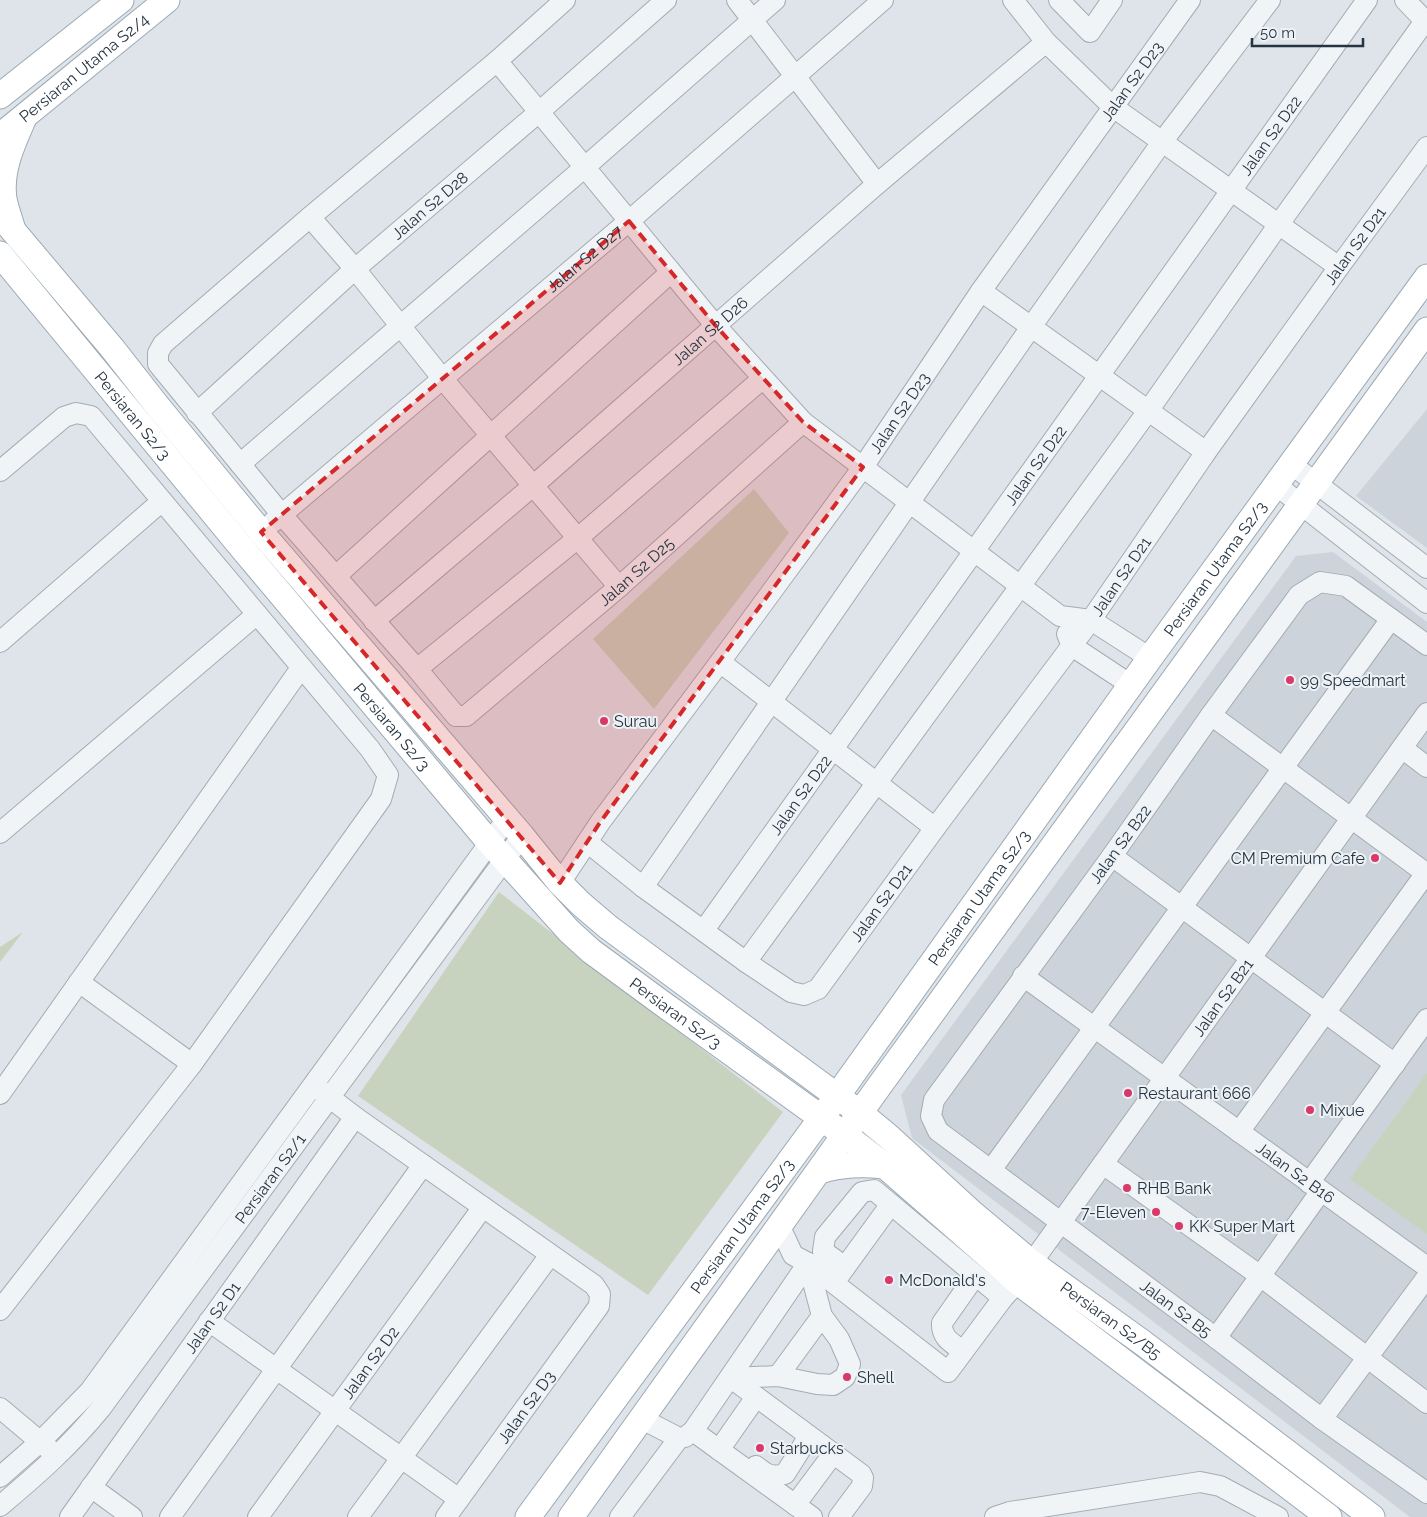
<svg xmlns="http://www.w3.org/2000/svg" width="1427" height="1517" font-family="Raleway,sans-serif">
  <rect width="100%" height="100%" fill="#dee4e9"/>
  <g fill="#ccd3db">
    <polygon points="1427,409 1427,548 1356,496"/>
    <polygon points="1333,552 1427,622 1427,1517 1410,1517 912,1138 901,1095 1296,556"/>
  </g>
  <g fill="#c7d3be">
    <polygon points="754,489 789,533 654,709 593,639"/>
    <polygon points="499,892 783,1112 648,1295 358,1096"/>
    <polygon points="23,932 0,962 0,947"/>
    <polygon points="1427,1073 1427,1234 1350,1179"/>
  </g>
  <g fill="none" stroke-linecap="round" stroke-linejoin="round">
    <g stroke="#a3acb3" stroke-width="22">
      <g id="minor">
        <path id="s1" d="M565 0 497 61 310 217 163 344 158 353V364L282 515 417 669 456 716H466L619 587 803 422"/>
        <polyline points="737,0 877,184"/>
        <polyline points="1013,0 1046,42 1113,107 1339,267"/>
        <polyline points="1059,0 1090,32 1112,0"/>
        <polyline points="1405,0 1427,23"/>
        <polyline points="497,61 715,325 803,422 1060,616 1091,620 1150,658"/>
        <polyline points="310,217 355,269 442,378 619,587"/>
        <polyline points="981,291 1206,452"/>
        <path id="s2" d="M197 413 355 269 539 112 666 0"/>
        <polyline points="240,464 585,167 775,0"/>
        <polyline points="1291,464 1427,568"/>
        <polyline points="0,471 64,417 76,413 91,416 370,749 388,775 381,799 192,1064 0,1310"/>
        <polyline points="1276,485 1427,603"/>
        <path id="s3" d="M273 522 629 221 883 0"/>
        <polyline points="336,576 671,272"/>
        <path id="s4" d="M374 621 534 485 877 184 1046 42"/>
        <polyline points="1067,634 1072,646 1131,685"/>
        <polyline points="0,642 162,501"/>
        <path id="s5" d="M1427 645 1346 586 1320 582 1299 595 1211 715 1112 856 934 1100 931 1116 938 1131 1216 1338 1322 1419 1427 1493"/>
        <polyline points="720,662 935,828"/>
        <polyline points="417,669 578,538 762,379"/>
        <polyline points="1211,715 1427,874"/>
        <polyline points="1402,748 1427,767"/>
        <polyline points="0,833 257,614"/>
        <path id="s6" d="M587 842 643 887 746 962 791 992 804 995 818 989 935 828 1091 620 1206 452 1339 267 1427 147"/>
        <polyline points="1112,856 1395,1064"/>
        <path id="s7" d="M560 883 601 821 720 662 863 467 981 291 1190 0"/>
        <polyline points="643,887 1031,327 1162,142 1270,0"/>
        <path id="s8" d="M704 930 1367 0"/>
        <polyline points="746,962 1148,411 1279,224 1425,21"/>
        <path id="s9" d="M1023 976 1427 1267"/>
        <polyline points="79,982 192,1064"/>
        <polyline points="320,1090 355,1117 594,1285 600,1294 599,1306 446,1517"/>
        <polyline points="0,1094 301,668"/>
        <polyline points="1239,1132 1426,873"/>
        <polyline points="1103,1164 1259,1275 1427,1403"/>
        <polyline points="991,1170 1391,619"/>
        <polyline points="1309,1183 1427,1019"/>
        <path id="s10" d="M780 1227 793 1255 808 1263 948 1372 1003 1298 1018 1282 1427 713"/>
        <polyline points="845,1267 823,1251 825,1237 862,1192 874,1190 1003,1298"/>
        <polyline points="838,1277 891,1204"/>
        <polyline points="209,1321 459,1499"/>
        <polyline points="1216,1338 1321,1191"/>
        <path d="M963 1351C952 1343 941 1338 942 1323L975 1276"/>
        <polyline points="778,1376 822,1316"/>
        <polyline points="731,1378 778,1376 817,1384 833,1385 845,1377 850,1364 839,1339 822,1316 808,1263"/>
        <polyline points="731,1378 861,1474 863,1478 862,1486 839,1517"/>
        <polyline points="0,1408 50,1450"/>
        <polyline points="642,1419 679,1438 685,1437 693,1431 808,1263"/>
        <polyline points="1322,1419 1427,1277"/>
        <polyline points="693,1431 812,1517"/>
        <polyline points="719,1450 756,1397"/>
        <path d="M756 1466C766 1474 771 1478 785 1474L809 1436"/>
        <polyline points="0,1477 41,1441 90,1391 507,819"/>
        <polyline points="91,1487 132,1517"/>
        <polyline points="795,1505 833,1454"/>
        <path id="s11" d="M0 1506C36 1476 71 1445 101 1408L522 836"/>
        <path id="s12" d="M70 1517 355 1117"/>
        <polyline points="170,1517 423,1165"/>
        <path id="s13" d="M258 1517 483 1207"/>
        <polyline points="358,1517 550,1255"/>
        <polyline points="620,1517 679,1438"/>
        <polyline points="995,1517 1010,1512 1200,1482 1220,1486 1278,1517"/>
      </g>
    </g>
    <g stroke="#9caab5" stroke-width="27">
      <g id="major">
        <polyline points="0,96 121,0"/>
        <path id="s14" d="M0 136 167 0"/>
        <path id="s15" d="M0 215 112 348 159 408 261 532 522 836 560 883 581 904 608 927 860 1113 889 1137 971 1212 1032 1263 1143 1343 1372 1517"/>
        <path d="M13 230C10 220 6 209 4 199 0 171 12 145 23 120"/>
        <path id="s16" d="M0 254 242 548 489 842 569 931 591 951 659 1001 845 1135 885 1166 1018 1282 1329 1517"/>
        <path d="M820 1171C842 1164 862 1164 885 1166"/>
        <path id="s17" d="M528 1517 822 1117 1150 658 1427 277"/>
        <polyline points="571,1517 880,1085 1427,330"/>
      </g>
    </g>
    <use href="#minor" stroke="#f1f4f7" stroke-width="20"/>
    <use href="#major" stroke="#fff" stroke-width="25"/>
  </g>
  <path fill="#d62828" fill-opacity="0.2" stroke="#d62828" stroke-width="4" stroke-dasharray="10 6" stroke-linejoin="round" d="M629 221 715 325 803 422 863 467 601 821 560 883 261 532Z"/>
  <g fill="#d93868" stroke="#edf2f6" stroke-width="2">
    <circle cx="1290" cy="680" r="5"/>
    <circle cx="604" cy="721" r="5"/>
    <circle cx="1375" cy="858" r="5"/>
    <circle cx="1128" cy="1093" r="5"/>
    <circle cx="1310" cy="1110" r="5"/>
    <circle cx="1127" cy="1188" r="5"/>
    <circle cx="1156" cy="1212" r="5"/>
    <circle cx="1179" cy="1226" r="5"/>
    <circle cx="889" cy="1280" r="5"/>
    <circle cx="847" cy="1377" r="5"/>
    <circle cx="760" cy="1448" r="5"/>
  </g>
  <g text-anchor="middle" stroke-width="4" stroke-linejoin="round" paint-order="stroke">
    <g font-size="16" fill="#263441" stroke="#edf2f6">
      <text dy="6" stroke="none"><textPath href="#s14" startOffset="108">Persiaran Utama S2/4</textPath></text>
      <text dy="6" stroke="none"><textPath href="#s7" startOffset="985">Jalan S2 D23</textPath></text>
      <text dy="6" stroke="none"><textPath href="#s8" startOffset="976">Jalan S2 D22</textPath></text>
      <text dy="6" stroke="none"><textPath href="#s2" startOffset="312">Jalan S2 D28</textPath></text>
      <text dy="6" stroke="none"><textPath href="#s6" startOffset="1199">Jalan S2 D21</textPath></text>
      <text dy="6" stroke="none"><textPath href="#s3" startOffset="408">Jalan S2 D27</textPath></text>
      <text dy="6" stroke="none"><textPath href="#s4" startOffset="444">Jalan S2 D26</textPath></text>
      <text dy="6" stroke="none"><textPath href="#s7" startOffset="580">Jalan S2 D23</textPath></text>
      <text dy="6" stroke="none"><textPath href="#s16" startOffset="209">Persiaran S2/3</textPath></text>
      <text dy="6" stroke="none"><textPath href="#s8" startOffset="571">Jalan S2 D22</textPath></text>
      <text dy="6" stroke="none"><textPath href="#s17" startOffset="1171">Persiaran Utama S2/3</textPath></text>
      <text dy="6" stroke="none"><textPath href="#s1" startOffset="1245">Jalan S2 D25</textPath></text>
      <text dy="6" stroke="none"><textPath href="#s6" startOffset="794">Jalan S2 D21</textPath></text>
      <text dy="6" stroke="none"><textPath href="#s16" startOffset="614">Persiaran S2/3</textPath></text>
      <text dy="6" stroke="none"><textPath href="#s8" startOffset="166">Jalan S2 D22</textPath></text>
      <text transform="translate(1120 844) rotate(-54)" y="6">Jalan S2 B22</text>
      <text dy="6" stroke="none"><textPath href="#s17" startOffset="766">Persiaran Utama S2/3</textPath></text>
      <text dy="6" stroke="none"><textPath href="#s6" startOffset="389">Jalan S2 D21</textPath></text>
      <text dy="6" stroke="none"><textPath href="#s10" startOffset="690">Jalan S2 B21</textPath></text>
      <text dy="6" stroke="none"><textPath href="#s16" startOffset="1019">Persiaran S2/3</textPath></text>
      <text dy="6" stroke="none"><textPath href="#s9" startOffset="336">Jalan S2 B16</textPath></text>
      <text dy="6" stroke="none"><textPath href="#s11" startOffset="426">Persiaran S2/1</textPath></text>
      <text dy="6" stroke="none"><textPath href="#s17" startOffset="361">Persiaran Utama S2/3</textPath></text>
      <text dy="6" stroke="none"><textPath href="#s5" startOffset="1104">Jalan S2 B5</textPath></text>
      <text dy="6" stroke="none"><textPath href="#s12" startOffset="245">Jalan S2 D1</textPath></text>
      <text dy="6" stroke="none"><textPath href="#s15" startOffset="1576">Persiaran S2/B5</textPath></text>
      <text dy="6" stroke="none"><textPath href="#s13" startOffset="191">Jalan S2 D2</textPath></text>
      <text transform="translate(526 1407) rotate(-54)" y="6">Jalan S2 D3</text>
    </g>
    <g font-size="16" fill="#263441" stroke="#edf2f6" text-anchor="start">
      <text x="1300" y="686">99 Speedmart</text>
      <text x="614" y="727">Surau</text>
      <text x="1365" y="864" text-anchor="end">CM Premium Cafe</text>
      <text x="1138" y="1099">Restaurant 666</text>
      <text x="1320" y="1116">Mixue</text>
      <text x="1137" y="1194">RHB Bank</text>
      <text x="1146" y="1218" text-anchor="end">7-Eleven</text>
      <text x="1189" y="1232">KK Super Mart</text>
      <text x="899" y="1286">McDonald's</text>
      <text x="857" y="1383">Shell</text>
      <text x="770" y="1454">Starbucks</text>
    </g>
  </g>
  <path d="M1252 38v8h111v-8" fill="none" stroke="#263441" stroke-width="2.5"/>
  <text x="1260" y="38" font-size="15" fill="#263441" stroke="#edf2f6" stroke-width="4" paint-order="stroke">50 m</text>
</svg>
